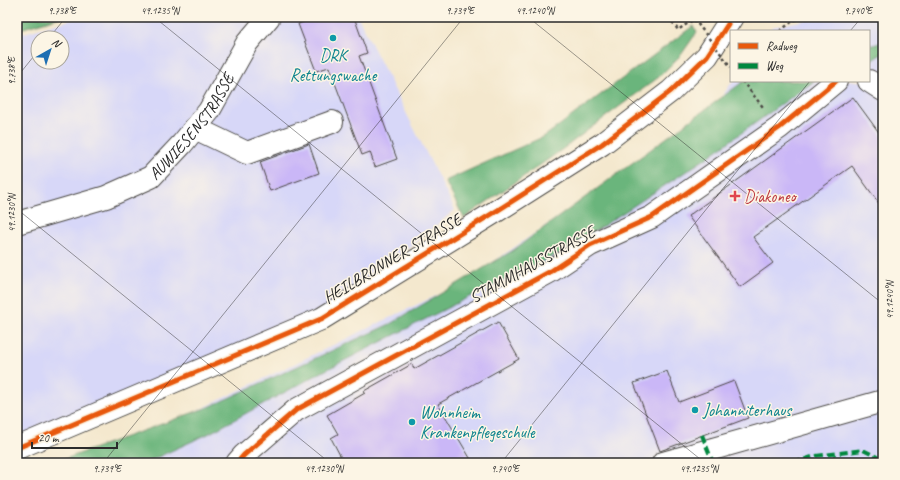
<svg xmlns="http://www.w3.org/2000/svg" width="900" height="480" font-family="Caveat,sans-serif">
  <rect width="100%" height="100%" fill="#fcf5e5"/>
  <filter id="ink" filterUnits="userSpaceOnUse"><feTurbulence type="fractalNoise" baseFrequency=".025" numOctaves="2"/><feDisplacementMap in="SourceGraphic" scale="8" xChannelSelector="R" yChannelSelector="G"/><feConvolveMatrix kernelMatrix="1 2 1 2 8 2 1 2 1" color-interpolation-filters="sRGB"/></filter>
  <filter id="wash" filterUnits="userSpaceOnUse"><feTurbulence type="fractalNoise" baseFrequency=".012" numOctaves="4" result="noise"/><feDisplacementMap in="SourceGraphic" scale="16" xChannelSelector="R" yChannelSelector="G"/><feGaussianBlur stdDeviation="0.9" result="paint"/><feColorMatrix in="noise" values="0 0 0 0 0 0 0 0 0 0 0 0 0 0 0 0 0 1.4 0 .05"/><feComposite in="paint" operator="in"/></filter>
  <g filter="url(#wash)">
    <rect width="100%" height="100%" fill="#f4e8ce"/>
    <g fill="#d7d7f8" fill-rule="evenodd">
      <path d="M81 17H358L455 210 321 319 17 448V35ZM38 38H62V62H38Z"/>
      <polygon points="820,17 883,17 883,463 107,463 165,426 464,282 711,111 733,81 869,81 869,31 769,31 772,27"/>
    </g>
    <g fill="#6bb57c" stroke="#4b7054">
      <polygon points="17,17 60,17 17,30"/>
      <polygon points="693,26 697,32 681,55 659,77 556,154 464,218 445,181 545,136"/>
      <polygon points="883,42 883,53 869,62 869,45 873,45"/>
      <polygon points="744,81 814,81 705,159 568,249 465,299 324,371 208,434 145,463 54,463 211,406 390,324 512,251"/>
    </g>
    <g id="blocks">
      <g fill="#cab7f7">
        <polygon points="317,17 354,17 367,53 359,56 397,159 375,167 370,152 362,155 329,67 316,71 298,24"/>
        <polygon points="853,97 883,138 883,209 852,166 753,237 773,263 740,287 688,216"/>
        <polygon points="309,144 319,173 270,191 260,162"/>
        <polygon points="498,322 519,359 438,404 473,463 344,463 331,438 338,434 327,415 365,393 364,391 412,364 414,369"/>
        <polygon points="667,371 679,402 734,381 748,418 660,451 634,383"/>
      </g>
    </g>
  </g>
  <g filter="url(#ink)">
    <use href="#blocks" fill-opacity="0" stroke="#494743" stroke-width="1"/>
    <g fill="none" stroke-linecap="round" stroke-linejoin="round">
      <g stroke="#494743" stroke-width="24">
        <g id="minor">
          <polyline points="869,81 883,90"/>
          <polyline points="195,128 247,153 332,122"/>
          <path id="s1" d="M17 223 106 197 151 177 182 144 209 111 247 43 269 17"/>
          <polyline points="237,463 244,455 296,410 551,271 590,245 652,217 779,128 836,81"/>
          <polyline points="663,463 883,401"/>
        </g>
      </g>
      <g stroke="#494743" stroke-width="24">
        <polyline id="major" points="17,448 321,319 495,212 602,144 671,91 707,56 732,17"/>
      </g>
      <g stroke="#494743" stroke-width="2.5" stroke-dasharray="3 3" stroke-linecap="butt">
        <polyline points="669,17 678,30 694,19"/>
        <polyline points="780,31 794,20 815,17"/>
        <polyline points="742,81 763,107"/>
      </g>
      <use href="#minor" stroke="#fff" stroke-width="22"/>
      <use href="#major" stroke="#fff" stroke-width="22"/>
      <polyline stroke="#494743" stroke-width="2.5" stroke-dasharray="3 3" stroke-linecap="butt" points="694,19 731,67"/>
      <g stroke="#00873e" stroke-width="4" stroke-dasharray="8 4" stroke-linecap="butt">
        <polyline points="702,435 713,463"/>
        <polyline points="793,463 815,456 863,450 883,460"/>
      </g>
      <g stroke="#fcf5e5" stroke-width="8">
        <g id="cycleway">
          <polyline points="17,448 321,319 495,212 602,144 671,91 707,56 728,24"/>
          <polyline points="237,463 244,455 296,410 551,271 590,245 652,217 779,128 836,81"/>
        </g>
      </g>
      <use href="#cycleway" stroke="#e8590c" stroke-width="5"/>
    </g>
  </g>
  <path fill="none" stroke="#2b2b2b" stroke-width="1" stroke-opacity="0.45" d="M154 17 705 463M528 17 883 304M850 31 862 17M49 38 66 17M17 77 38 51M17 209 330 463M103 463 464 17M501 463 810 81"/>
  <g fill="#0f9aa8" stroke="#fcf5e5" stroke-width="1.5">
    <circle cx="333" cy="38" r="4"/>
    <circle cx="695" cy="410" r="4"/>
    <circle cx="412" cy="422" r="4"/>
  </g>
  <path fill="#e0444e" stroke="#fcf5e5" stroke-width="1.5" d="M733 190h4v4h4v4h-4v4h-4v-4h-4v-4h4z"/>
  <g text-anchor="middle" stroke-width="3" stroke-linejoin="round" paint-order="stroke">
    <g font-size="17" fill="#0d838f" stroke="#fcf5e5" text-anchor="start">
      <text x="333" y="61" text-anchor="middle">DRK<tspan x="333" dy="20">Rettungswache</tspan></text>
      <text x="703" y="416">Johanniterhaus</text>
      <text x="420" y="418">Wohnheim<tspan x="420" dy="20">Krankenpflegeschule</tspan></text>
    </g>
    <g font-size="17" fill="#2b2b2b" stroke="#fcf5e5">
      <text dy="6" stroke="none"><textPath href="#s1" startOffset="207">AUWIESENSTRASSE</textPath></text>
      <text transform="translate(392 258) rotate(-31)" y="6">HEILBRONNER STRASSE</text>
      <text transform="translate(532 264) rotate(-29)" y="6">STAMMHAUSSTRASSE</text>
    </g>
    <g font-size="17" fill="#be3a42" stroke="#fcf5e5" text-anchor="start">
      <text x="744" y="202">Diakoneo</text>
    </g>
  </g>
  <rect width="900" height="480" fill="none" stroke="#fcf5e5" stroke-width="44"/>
  <rect x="730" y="30" width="140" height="52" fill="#fcf5e5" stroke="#a8a49b"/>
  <rect x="738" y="43" width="20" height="6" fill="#e8590c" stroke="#a8a49b"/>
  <text x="766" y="50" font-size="12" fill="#2b2b2b">Radweg</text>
  <rect x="738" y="63" width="20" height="6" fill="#00873e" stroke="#a8a49b"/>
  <text x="766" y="70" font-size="12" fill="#2b2b2b">Weg</text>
  <g transform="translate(50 50) rotate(39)"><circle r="19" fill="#fcf5e5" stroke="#a8a49b"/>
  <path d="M0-3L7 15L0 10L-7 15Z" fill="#1f6fb2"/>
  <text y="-6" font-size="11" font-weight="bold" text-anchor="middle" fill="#2b2b2b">N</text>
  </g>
  <path d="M32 442v6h85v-6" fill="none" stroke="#2b2b2b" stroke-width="2"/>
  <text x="38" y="442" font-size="12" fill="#2b2b2b" stroke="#fcf5e5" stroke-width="3" paint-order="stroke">20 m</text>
  <rect x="22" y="22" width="856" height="436" fill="none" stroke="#2b2b2b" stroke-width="1.5"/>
  <g font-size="10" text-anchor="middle" fill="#2b2b2b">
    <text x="62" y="14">9.738°E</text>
    <text x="160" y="14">49.1235°N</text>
    <text x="460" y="14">9.739°E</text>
    <text x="535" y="14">49.1240°N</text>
    <text x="858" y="14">9.740°E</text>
    <text transform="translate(11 71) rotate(-90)" y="4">9.738°E</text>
    <text transform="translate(11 213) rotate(-90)" y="4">49.1230°N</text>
    <text transform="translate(889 300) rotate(-90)" y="4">49.1240°N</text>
    <text x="107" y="472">9.739°E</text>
    <text x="324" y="472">49.1230°N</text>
    <text x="505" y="472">9.740°E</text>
    <text x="699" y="472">49.1235°N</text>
  </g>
</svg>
